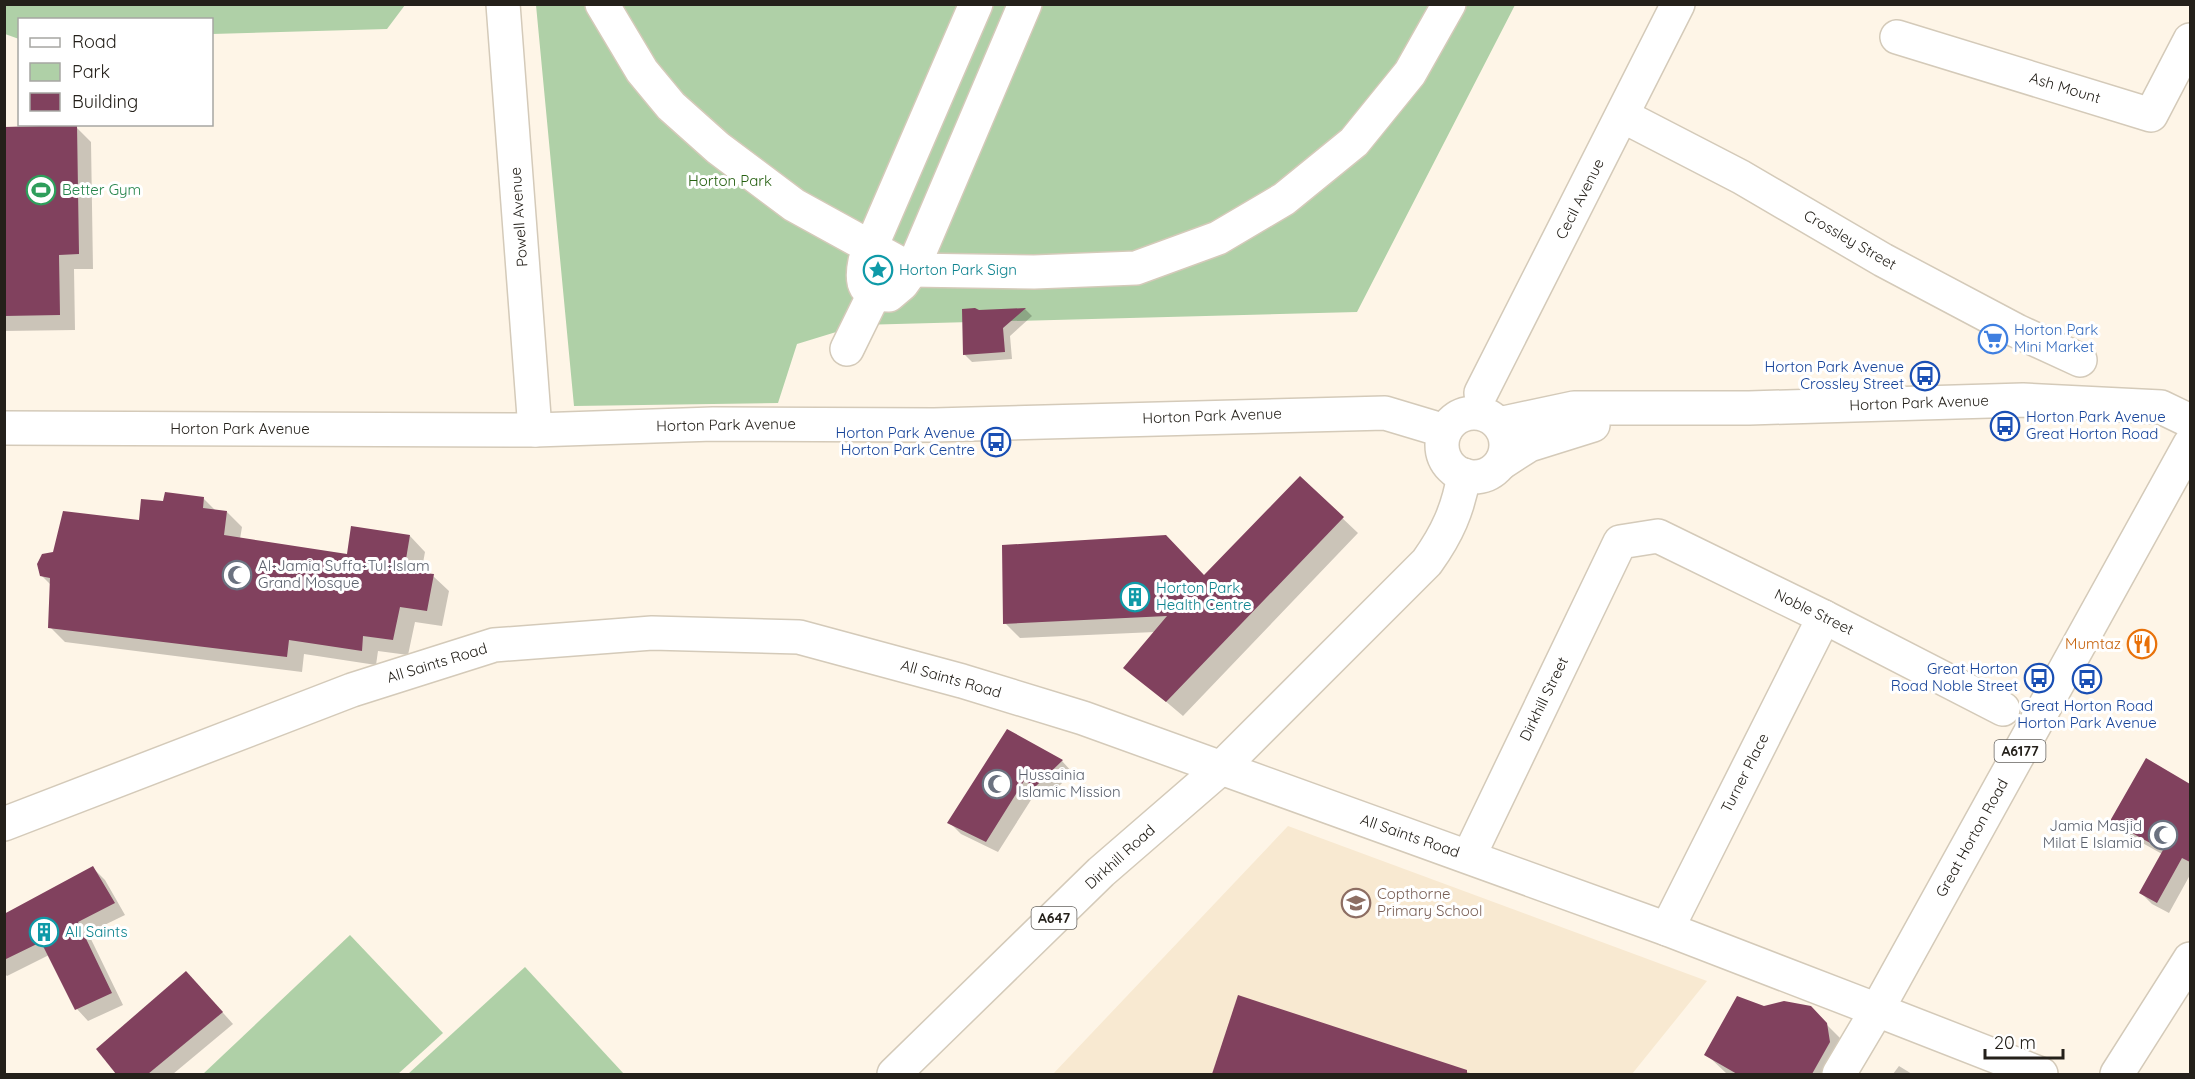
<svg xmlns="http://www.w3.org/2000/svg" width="2195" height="1079" font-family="Quicksand,sans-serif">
  <rect width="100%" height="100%" fill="#fef5e7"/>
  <polygon fill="#f8e9d1" points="1288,826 1707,981 1632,1074 1053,1074"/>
  <g fill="#afd0a7">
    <polygon points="4,5 5,4 405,5 387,29 212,34 212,20 20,20 19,39 5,34"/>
    <polygon points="536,5 1515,5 1357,312 859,325 797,344 778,403 574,406"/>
    <polygon points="350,935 443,1033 398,1074 203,1074"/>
    <polygon points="525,967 624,1074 408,1074"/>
  </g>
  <g fill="#0003">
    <polygon points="76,127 91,142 93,269 74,269 75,330 4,331 4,128"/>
    <polygon points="1025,309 1032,316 1010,336 1012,359 972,362 964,354 963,311"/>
    <polygon points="1300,478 1358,533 1183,716 1125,667 1155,632 1020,638 1005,623 1205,577"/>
    <polygon points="203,498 216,511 227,512 242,527 240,539 349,556 410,536 425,552 421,574 433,576 449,591 442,626 415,622 408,655 378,651 376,665 304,654 302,672 65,642 50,627 51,585 41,575 140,522 165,503"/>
    <polygon points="1008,731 1062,761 1073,773 1047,797 1036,792 998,852 961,834 949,822"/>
    <polygon points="2146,760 2190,785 2190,875 2169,913 2152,904 2141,893 2162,854 2123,832 2112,820"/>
    <polygon points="93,868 105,880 125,915 88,933 123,1005 88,1021 77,1009 49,955 7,976 4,973 4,916"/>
    <polygon points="198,985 233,1024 173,1074 118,1074 98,1049"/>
    <polygon points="1239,997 1470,1073 1471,1074 1214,1074"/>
    <polygon points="1764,1008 1810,1008 1841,1039 1835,1074 1725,1074 1726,1073 1706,1054"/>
    <polygon points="1899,1066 1912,1074 1893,1074"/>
  </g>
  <g fill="#81415e">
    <polygon points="77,125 79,254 59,255 60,315 4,316 4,127"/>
    <polygon points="975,308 979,310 1026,308 1003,328 1005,352 963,355 962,309"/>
    <polygon points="1300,476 1344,517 1166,702 1123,668 1167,616 1003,624 1002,545 1166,535 1204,575"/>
    <polygon points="165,492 204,497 203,508 227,511 224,535 347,554 351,526 410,535 404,571 434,574 427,611 400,607 393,640 363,636 362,651 289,640 287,657 48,628 50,578 40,576 37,564 42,554 53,552 63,511 139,520 141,499 163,501"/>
    <polygon points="1007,729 1063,760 1035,787 1024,781 986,842 947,823"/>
    <polygon points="2146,758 2190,784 2190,862 2182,858 2157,903 2139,893 2163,850 2110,821"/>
    <polygon points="93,866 115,903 78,922 112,993 75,1010 41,942 4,960 4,914"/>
    <polygon points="186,971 223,1012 148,1074 116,1074 96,1049"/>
    <polygon points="1238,995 1467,1070 1467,1074 1212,1074"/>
    <polygon points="1737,996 1764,1006 1784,1001 1811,1006 1827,1023 1830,1042 1812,1074 1737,1074 1704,1055"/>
  </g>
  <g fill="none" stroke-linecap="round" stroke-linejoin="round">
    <g stroke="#d4cab9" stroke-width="36">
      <g id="minor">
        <polyline points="503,4 535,430"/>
        <polyline points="602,4 642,71 671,106 718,148 794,205 912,270 1034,272 1136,268 1218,238 1284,199 1354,142 1410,73 1449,4"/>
        <path d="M976 4 865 261C860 285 864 294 889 295L902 284 912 270 1025 4"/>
        <polyline points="1897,37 2151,115 2190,40"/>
        <polyline points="1623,116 1741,177 1883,260 2017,331 2080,360"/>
        <polyline points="847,349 874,294"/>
        <polyline points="1481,393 1678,4"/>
        <polyline points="4,428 535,430 713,424 934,425 1385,413 1445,431"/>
        <polyline points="4,824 352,690 494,645 652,633 799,637 962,681 1083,718 1667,929 1877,1010 1839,1074"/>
        <polyline points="1469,856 1620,542 1658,536 1824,617 2003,709"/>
        <polyline points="1667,929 1824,617"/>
        <polyline points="2117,1074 2190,959"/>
      </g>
    </g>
    <g stroke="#d4cab9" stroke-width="36">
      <g id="major">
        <circle cx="1474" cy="445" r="32"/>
        <polyline points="1499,424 1574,408 1749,408 2023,400 2161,407 2190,421"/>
        <polyline points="1501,463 1529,445 1593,425"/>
        <path d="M894 1074 1101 872 1220 769 1427 562C1447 534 1458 510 1464 475"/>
        <polyline points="2041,1074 1877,1010 2190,444"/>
      </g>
    </g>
    <use href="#minor" stroke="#fff" stroke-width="33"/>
    <use href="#major" stroke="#fff" stroke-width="33"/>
  </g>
  <defs>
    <g id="stadium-ring" transform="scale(1.5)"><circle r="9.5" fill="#fff" stroke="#2e9e5b" stroke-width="1.5"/><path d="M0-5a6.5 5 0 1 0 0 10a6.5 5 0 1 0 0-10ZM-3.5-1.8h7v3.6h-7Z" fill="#2e9e5b"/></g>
    <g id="sight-ring" transform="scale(1.5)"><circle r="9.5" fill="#fff" stroke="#0f9aa8" stroke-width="1.5"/><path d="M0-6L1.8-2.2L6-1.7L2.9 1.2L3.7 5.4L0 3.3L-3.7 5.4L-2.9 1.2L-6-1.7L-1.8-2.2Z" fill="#0f9aa8"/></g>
    <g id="supermarket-ring" transform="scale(1.5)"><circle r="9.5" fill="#fff" stroke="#3f7fe0" stroke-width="1.5"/><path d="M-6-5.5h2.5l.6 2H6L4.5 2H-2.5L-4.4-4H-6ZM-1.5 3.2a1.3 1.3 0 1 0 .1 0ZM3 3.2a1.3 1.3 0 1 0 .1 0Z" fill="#3f7fe0"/></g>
    <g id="bus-ring" transform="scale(1.5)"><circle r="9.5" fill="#fff" stroke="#1a4fb4" stroke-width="1.5"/><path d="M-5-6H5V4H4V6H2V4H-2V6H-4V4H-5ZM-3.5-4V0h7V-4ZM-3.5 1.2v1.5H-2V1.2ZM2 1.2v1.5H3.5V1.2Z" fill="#1a4fb4"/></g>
    <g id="mosque-ring" transform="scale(1.5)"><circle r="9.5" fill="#fff" stroke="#6b7280" stroke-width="1.5"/><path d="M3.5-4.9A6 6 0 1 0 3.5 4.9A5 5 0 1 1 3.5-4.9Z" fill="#6b7280"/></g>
    <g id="building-ring" transform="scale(1.5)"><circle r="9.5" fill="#fff" stroke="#0f9aa8" stroke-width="1.5"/><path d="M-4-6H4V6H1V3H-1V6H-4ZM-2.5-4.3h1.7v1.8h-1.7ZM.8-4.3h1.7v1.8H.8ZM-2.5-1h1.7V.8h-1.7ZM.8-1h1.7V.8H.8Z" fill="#0f9aa8"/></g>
    <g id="restaurant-ring" transform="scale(1.5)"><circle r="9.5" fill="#fff" stroke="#e8710a" stroke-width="1.5"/><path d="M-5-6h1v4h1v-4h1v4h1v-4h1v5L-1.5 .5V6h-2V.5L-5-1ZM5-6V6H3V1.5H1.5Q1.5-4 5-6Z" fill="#e8710a"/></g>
    <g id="school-ring" transform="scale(1.5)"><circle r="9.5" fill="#fff" stroke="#8d6e63" stroke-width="1.5"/><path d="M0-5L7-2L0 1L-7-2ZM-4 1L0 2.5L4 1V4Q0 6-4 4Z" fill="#8d6e63"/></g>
  </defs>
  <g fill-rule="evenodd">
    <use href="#stadium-ring" x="41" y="190"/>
    <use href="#sight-ring" x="878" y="270"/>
    <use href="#supermarket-ring" x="1993" y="339"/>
    <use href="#bus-ring" x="1925" y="376"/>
    <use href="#bus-ring" x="2005" y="426"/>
    <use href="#bus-ring" x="996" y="442"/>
    <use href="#mosque-ring" x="237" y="575"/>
    <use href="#building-ring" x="1135" y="597"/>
    <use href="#restaurant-ring" x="2142" y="644"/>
    <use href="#bus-ring" x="2039" y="678"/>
    <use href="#bus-ring" x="2087" y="679"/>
    <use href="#mosque-ring" x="997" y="784"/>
    <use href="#mosque-ring" x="2163" y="835"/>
    <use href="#school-ring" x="1356" y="903"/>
    <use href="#building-ring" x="44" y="932"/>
  </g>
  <g text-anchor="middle" stroke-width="6" stroke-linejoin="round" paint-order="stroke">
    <g fill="#fff" stroke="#66635f" stroke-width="1.5">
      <rect x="1994.5" y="740" width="51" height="22" rx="4.5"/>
      <rect x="1031.5" y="907" width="45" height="22" rx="4.5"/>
    </g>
    <g font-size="14" font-weight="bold" fill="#24201a">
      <text x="2020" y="756">A6177</text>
      <text x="1054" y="923">A647</text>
    </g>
    <g font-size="15" fill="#24201a" stroke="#fff">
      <text transform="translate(2065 88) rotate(17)" y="5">Ash Mount</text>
      <text transform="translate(1580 199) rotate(-63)" y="5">Cecil Avenue</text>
      <text transform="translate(519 217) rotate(-94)" y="5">Powell Avenue</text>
      <text transform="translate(1850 240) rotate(30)" y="5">Crossley Street</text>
      <text transform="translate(1919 403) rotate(-2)" y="5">Horton Park Avenue</text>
      <text transform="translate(1212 416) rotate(-2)" y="5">Horton Park Avenue</text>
      <text transform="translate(726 425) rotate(-1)" y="5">Horton Park Avenue</text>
      <text x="240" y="434">Horton Park Avenue</text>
      <text transform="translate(1814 612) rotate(26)" y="5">Noble Street</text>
      <text transform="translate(437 663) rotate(-17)" y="5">All Saints Road</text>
      <text transform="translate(951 679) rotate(16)" y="5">All Saints Road</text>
      <text transform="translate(1544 699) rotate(-64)" y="5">Dirkhill Street</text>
      <text transform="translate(1745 773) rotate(-63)" y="5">Turner Place</text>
      <text transform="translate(1410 836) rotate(19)" y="5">All Saints Road</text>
      <text transform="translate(1972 838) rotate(-61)" y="5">Great Horton Road</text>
      <text transform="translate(1120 857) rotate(-42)" y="5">Dirkhill Road</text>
    </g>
    <g font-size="15" fill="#266011" stroke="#fff">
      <text x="730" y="186">Horton Park</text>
    </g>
    <g font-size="15" fill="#27864d" stroke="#fff" text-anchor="start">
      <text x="62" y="195">Better Gym</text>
    </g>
    <g font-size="15" fill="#0d838f" stroke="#fff" text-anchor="start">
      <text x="899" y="275">Horton Park Sign</text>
      <text x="1156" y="593">Horton Park<tspan x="1156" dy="17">Health Centre</tspan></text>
      <text x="65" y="937">All Saints</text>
    </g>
    <g font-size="15" fill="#366cbe" stroke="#fff" text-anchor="start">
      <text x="2014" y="335">Horton Park<tspan x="2014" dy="17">Mini Market</tspan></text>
    </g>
    <g font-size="15" fill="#164399" stroke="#fff" text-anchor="end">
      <text x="1904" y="372">Horton Park Avenue<tspan x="1904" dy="17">Crossley Street</tspan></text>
      <text x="2026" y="422" text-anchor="start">Horton Park Avenue<tspan x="2026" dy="17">Great Horton Road</tspan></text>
      <text x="975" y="438">Horton Park Avenue<tspan x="975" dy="17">Horton Park Centre</tspan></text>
      <text x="2018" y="674">Great Horton<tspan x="2018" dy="17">Road Noble Street</tspan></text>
      <text x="2087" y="711" text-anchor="middle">Great Horton Road<tspan x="2087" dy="17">Horton Park Avenue</tspan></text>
    </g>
    <g font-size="15" fill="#5b616d" stroke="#fff" text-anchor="start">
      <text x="258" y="571">Al-Jamia Suffa-Tul-Islam<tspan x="258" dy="17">Grand Mosque</tspan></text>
      <text x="1018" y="780">Hussainia<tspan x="1018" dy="17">Islamic Mission</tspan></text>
      <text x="2142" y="831" text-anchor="end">Jamia Masjid<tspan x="2142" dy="17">Milat E Islamia</tspan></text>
    </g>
    <g font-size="15" fill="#c56008" stroke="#fff" text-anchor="end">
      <text x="2121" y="649">Mumtaz</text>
    </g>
    <g font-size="15" fill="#785e54" stroke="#fff" text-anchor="start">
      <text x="1377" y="899">Copthorne<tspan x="1377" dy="17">Primary School</tspan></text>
    </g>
  </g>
  <rect width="2195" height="1079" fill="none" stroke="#24201a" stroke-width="12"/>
  <rect x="18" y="18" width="195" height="108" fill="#ffffff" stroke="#a7a6a3" stroke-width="1.5"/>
  <rect x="30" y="38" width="30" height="9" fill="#ffffff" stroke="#a7a6a3" stroke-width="1.5"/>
  <text x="72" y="48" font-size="18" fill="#24201a">Road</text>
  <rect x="30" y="63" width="30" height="18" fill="#afd0a7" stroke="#a7a6a3" stroke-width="1.5"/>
  <text x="72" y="78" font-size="18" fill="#24201a">Park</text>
  <rect x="30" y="93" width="30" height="18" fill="#81415e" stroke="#a7a6a3" stroke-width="1.5"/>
  <text x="72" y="108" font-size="18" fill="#24201a">Building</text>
  <path d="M1985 1049v9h78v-9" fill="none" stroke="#24201a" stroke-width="3"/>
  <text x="1994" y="1049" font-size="18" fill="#24201a" stroke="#ffffff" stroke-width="4.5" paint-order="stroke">20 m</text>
</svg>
